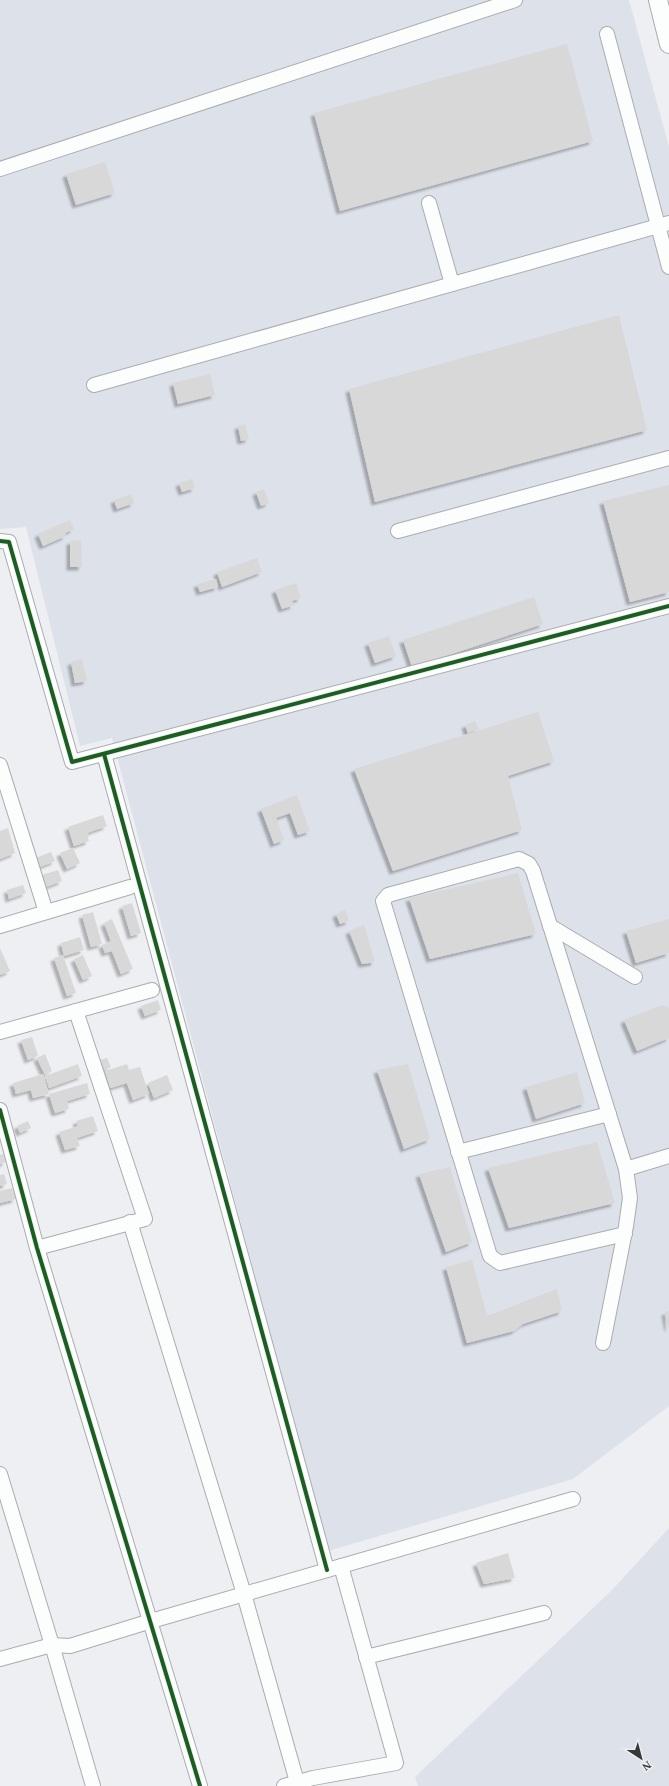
<svg xmlns="http://www.w3.org/2000/svg" width="669" height="1786" font-family="'Times New Roman',serif">
  <defs>
    <filter id="shadow"><feDropShadow dx="-3.5" dy="3.5" stdDeviation="1" flood-color="#0004"/></filter>
  </defs>
  <rect width="100%" height="100%" fill="#edeff2"/>
  <g fill="#dde1e9">
    <polygon points="0,0 629,0 669,147 669,1406 573,1479 328,1551 112,738 80,746 26,527 0,529"/>
    <polygon points="669,1528 669,1786 418,1786 415,1777 611,1591"/>
  </g>
  <g fill="#d8d8d9" filter="url(#shadow)">
    <polygon points="567,44 593,141 340,211 314,113"/>
    <polygon points="105,162 115,193 76,205 66,174"/>
    <polygon points="619,315 647,430 375,502 349,389"/>
    <polygon points="210,374 215,395 178,404 173,383"/>
    <polygon points="245,424 249,439 241,441 238,426"/>
    <polygon points="192,479 195,488 182,492 179,483"/>
    <polygon points="669,485 669,592 630,602 603,501"/>
    <polygon points="264,489 269,503 261,506 256,492"/>
    <polygon points="131,494 134,503 117,509 114,500"/>
    <polygon points="70,520 74,529 65,533 66,536 43,546 38,534"/>
    <polygon points="81,540 82,567 70,567 70,541"/>
    <polygon points="257,558 262,572 222,587 217,572"/>
    <polygon points="216,579 218,587 200,592 197,584"/>
    <polygon points="296,583 301,598 292,601 294,605 282,609 275,590"/>
    <polygon points="534,597 543,624 412,667 403,640"/>
    <polygon points="389,636 396,656 375,663 368,643"/>
    <polygon points="82,659 87,681 75,683 71,662"/>
    <polygon points="538,712 554,761 508,776 522,830 393,871 354,769"/>
    <polygon points="475,721 479,729 468,733 465,725"/>
    <polygon points="297,795 310,831 298,835 290,813 276,818 284,840 274,844 261,809"/>
    <polygon points="103,815 107,826 87,833 89,841 74,846 68,827"/>
    <polygon points="8,828 15,853 0,859 0,831"/>
    <polygon points="73,848 80,863 67,869 60,853"/>
    <polygon points="51,852 55,861 40,867 36,858"/>
    <polygon points="58,870 62,881 46,887 42,875"/>
    <polygon points="518,873 536,934 430,959 409,898"/>
    <polygon points="23,885 26,893 9,899 7,890"/>
    <polygon points="132,903 141,933 131,936 122,906"/>
    <polygon points="345,910 349,921 340,924 336,914"/>
    <polygon points="93,912 102,944 91,947 82,915"/>
    <polygon points="112,919 133,969 121,974 112,951 105,953 102,945 111,941 104,923"/>
    <polygon points="669,919 669,953 636,963 626,931"/>
    <polygon points="364,925 375,962 362,964 349,931"/>
    <polygon points="80,937 84,950 64,956 61,943"/>
    <polygon points="0,948 10,971 0,975"/>
    <polygon points="63,955 76,993 67,996 54,958"/>
    <polygon points="83,955 92,976 83,980 74,959"/>
    <polygon points="158,1000 161,1010 145,1016 141,1006"/>
    <polygon points="662,1005 669,1008 669,1038 637,1051 624,1020"/>
    <polygon points="32,1037 38,1056 28,1060 21,1040"/>
    <polygon points="45,1054 52,1071 45,1075 37,1058"/>
    <polygon points="107,1058 111,1067 104,1070 100,1060"/>
    <polygon points="78,1064 82,1076 49,1088 45,1076"/>
    <polygon points="127,1064 129,1070 140,1067 149,1094 133,1100 127,1083 110,1088 105,1071"/>
    <polygon points="408,1064 430,1139 404,1149 377,1070"/>
    <polygon points="577,1072 585,1103 536,1119 526,1087"/>
    <polygon points="43,1074 49,1094 33,1098 31,1090 16,1094 13,1083"/>
    <polygon points="167,1075 173,1090 154,1098 148,1083"/>
    <polygon points="87,1083 90,1094 67,1101 69,1109 55,1113 49,1094"/>
    <polygon points="93,1116 98,1131 77,1138 80,1146 65,1150 59,1132 78,1126 76,1121"/>
    <polygon points="28,1121 31,1128 20,1133 17,1126"/>
    <polygon points="597,1142 615,1203 509,1228 488,1168"/>
    <polygon points="3,1154 6,1162 0,1164 0,1155"/>
    <polygon points="450,1167 472,1242 446,1252 419,1174"/>
    <polygon points="4,1174 7,1184 0,1186 0,1175"/>
    <polygon points="12,1188 16,1199 0,1203 0,1191"/>
    <polygon points="472,1260 487,1316 557,1289 562,1311 523,1324 514,1331 467,1343 446,1267"/>
    <polygon points="669,1311 669,1328 668,1328 665,1312"/>
    <polygon points="508,1553 515,1578 484,1584 476,1563"/>
  </g>
  <g fill="none" stroke-linecap="round" stroke-linejoin="round">
    <g stroke="#abacae" stroke-width="16">
      <g id="minor">
        <polyline points="607,34 669,267"/>
        <polyline points="0,169 515,0"/>
        <polyline points="429,203 452,284"/>
        <polyline points="94,385 669,223"/>
        <polyline points="398,531 669,458"/>
        <polyline points="0,541 9,542 72,762 669,606"/>
        <polyline points="104,754 327,1570"/>
        <polyline points="0,765 46,912"/>
        <polyline points="0,926 130,887"/>
        <polyline points="550,926 635,977"/>
        <polyline points="0,1032 152,990"/>
        <polyline points="0,1110 37,1248 200,1786"/>
        <polyline points="458,1152 609,1114"/>
        <polyline points="626,1169 669,1156"/>
        <polyline points="130,1222 244,1594 297,1782"/>
        <polyline points="37,1248 145,1219 76,1011"/>
        <polyline points="603,1343 626,1226 630,1198 626,1169 533,871 529,864 519,859 388,895 383,901 490,1256 500,1263 625,1234"/>
        <polyline points="0,1474 52,1645 93,1786"/>
        <polyline points="366,1657 544,1613"/>
        <polyline points="0,1659 52,1645 70,1646 151,1621 573,1499"/>
        <polyline points="284,1786 313,1778 396,1763 341,1566"/>
      </g>
    </g>
    <g stroke="#abacae" stroke-width="20">
      <polyline id="major" points="658,0 669,44"/>
    </g>
    <use href="#minor" stroke="#fcfdfd" stroke-width="14"/>
    <use href="#major" stroke="#fcfdfd" stroke-width="18"/>
    <g stroke="#eceff3" stroke-width="6">
      <g id="cycleway">
        <polyline points="0,541 9,542 72,762 669,606"/>
        <polyline points="104,754 327,1570"/>
        <polyline points="0,1110 37,1248 200,1786"/>
      </g>
    </g>
    <use href="#cycleway" stroke="#1b5e20" stroke-width="4"/>
  </g>
  <g transform="translate(641 1758) rotate(144)" stroke="#eceff3" stroke-width="3" paint-order="stroke">
  <path d="M0-3L7 15L0 10L-7 15Z" fill="#373839"/>
  <text y="-6" font-size="11" font-weight="bold" text-anchor="middle" fill="#373839">N</text>
  </g>
</svg>
